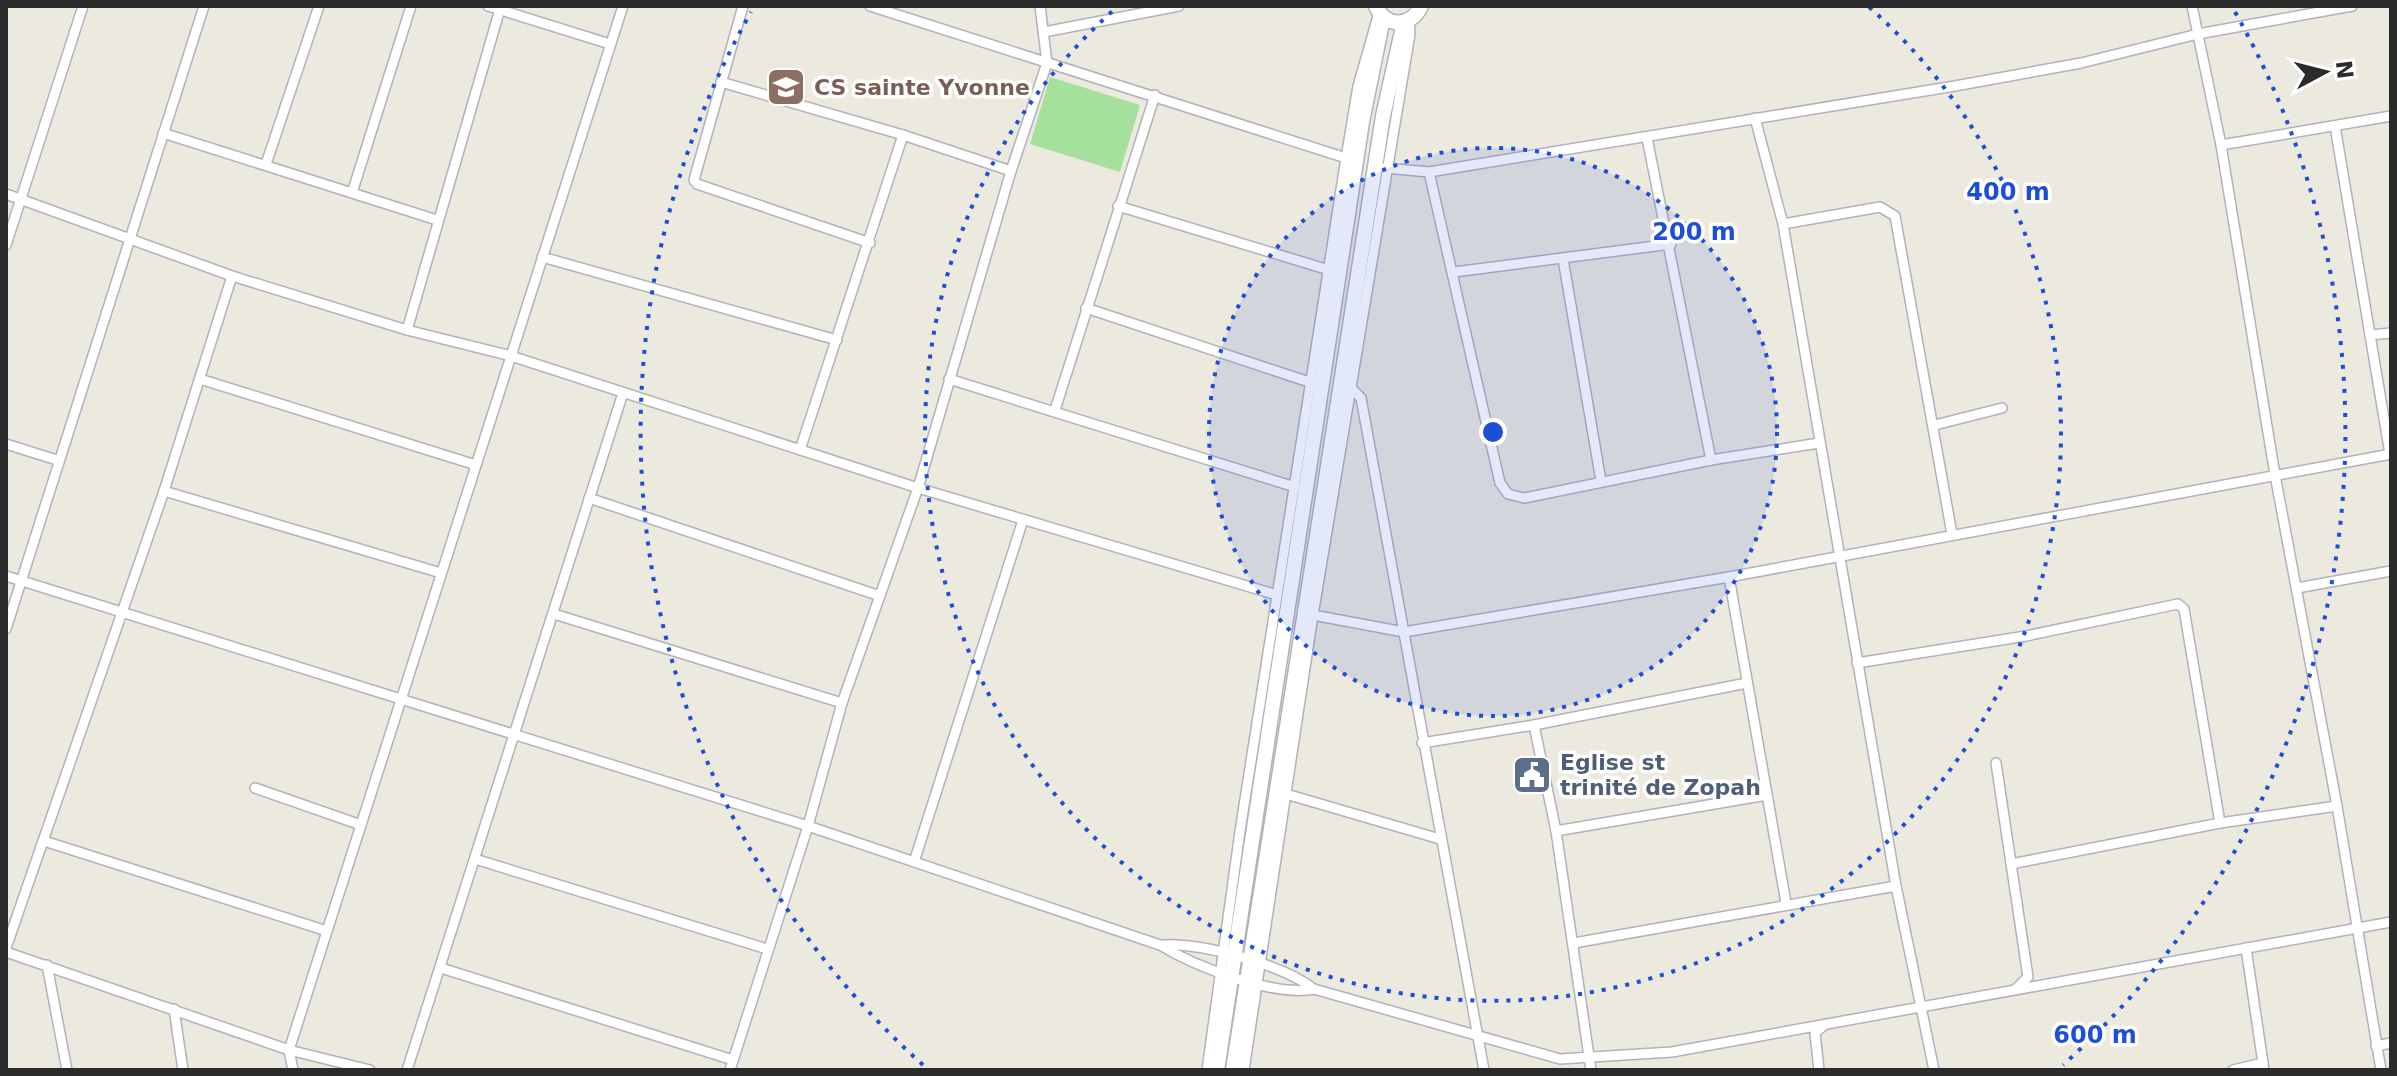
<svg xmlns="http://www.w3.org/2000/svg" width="2397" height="1076" font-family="'DejaVu Sans',sans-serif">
  <rect width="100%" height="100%" fill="#ece9de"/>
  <polygon fill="#a5e19d" points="1050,77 1140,105 1120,172 1030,144"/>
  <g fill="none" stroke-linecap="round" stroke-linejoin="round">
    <g stroke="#b2b1be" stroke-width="12">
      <g id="minor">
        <polyline points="488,6 610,44"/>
        <polyline points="743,6 694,180 697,184 870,243"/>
        <polyline points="870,6 1346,158"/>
        <polyline points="2192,6 2221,145 2275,475 2337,806 2381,1070"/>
        <polyline points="1044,32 1179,6"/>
        <polyline points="721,82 903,135 1011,171"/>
        <polyline points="1755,118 1783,224 1896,886 1934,1070"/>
        <polyline points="2335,126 2390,454"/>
        <polyline points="163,133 437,220"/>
        <polyline points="1647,138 1711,460"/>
        <polyline points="2221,145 2391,116"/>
        <polyline points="266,164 319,6"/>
        <polyline points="1385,168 1429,172 1955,86 2081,63 2198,34 2352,6"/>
        <polyline points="1429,172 1500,483 1508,494 1524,498 1711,460 1819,443"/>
        <polyline points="352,193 411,6"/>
        <polyline points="6,194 232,276 407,330 511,356 918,488 1277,595"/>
        <polyline points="1118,206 1329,270"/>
        <polyline points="1783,224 1880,207 1895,216 1952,534"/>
        <polyline points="6,245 83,6"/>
        <polyline points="542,257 837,340"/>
        <polyline points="1563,259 1601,481"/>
        <polyline points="1454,272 1671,244"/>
        <polyline points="1086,308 1312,383"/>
        <polyline points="407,330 500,9"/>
        <polyline points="2370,335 2391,333"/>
        <polyline points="200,379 476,465"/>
        <polyline points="949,379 1295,487"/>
        <polyline points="1351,388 1361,398 1484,1070"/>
        <polyline points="1055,410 1155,95"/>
        <polyline points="1935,425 2002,408"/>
        <polyline points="6,444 57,460"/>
        <polyline points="800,450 903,135"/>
        <polyline points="164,491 441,573"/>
        <polyline points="589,498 877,595"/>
        <path d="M6 576 808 826 1160 945C1196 967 1274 997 1314 989"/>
        <polyline points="1729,577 1786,903"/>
        <polyline points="2297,588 2391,571"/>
        <polyline points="554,614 842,703"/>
        <polyline points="1313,615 1404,632 1729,577 2391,454"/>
        <polyline points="6,629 204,6"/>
        <polyline points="1857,663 2026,636 2178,604 2184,609 2220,823"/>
        <polyline points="1534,725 1556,831 1591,1070"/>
        <polyline points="1422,743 1534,725 1747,683"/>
        <polyline points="1996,763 2028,977 2016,989"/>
        <polyline points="255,788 361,825"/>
        <polyline points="1286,794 1440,839"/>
        <polyline points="1556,831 1767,795"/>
        <polyline points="44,841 327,931"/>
        <polyline points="475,859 767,949"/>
        <polyline points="914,862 1023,520"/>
        <polyline points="2011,864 2220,823 2337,806"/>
        <polyline points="1574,943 1896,886"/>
        <path d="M1162 945C1203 943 1281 964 1314 989L1560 1059 1672 1052 2391 922"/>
        <polyline points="6,948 164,491 232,276"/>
        <polyline points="2246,948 2264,1070"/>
        <polyline points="6,952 289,1050 370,1070"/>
        <polyline points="47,965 67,1070"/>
        <polyline points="441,968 733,1060"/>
        <polyline points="174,1009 183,1070"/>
        <polyline points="2376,1046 2391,1043"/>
        <polyline points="293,1070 289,1050 623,6"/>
        <polyline points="407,1070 623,393"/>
        <polyline points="730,1070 808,826 842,703 918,488 1011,171 1047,63 1040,6"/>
        <polyline points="1207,1070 1240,831 1346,158 1358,86 1378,16"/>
        <polyline points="1244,1070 1313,615 1410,34 1409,20"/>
        <polyline points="1819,1070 1815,1033 1823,1026"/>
        <polyline points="2233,1070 2263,1063"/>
      </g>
    </g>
    <g stroke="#b2b1be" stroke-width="17">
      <g id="secondary">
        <path d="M1376 6C1385 28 1411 28 1421 6"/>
        <polyline points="1217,1070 1362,122 1383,18"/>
        <polyline points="1233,1070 1383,116 1404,22"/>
      </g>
    </g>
    <use href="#minor" stroke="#fff" stroke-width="9"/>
    <use href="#secondary" stroke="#fff" stroke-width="14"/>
  </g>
  <circle cx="1493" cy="432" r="284" fill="#1d4ed8" fill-opacity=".12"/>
  <g fill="none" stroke="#1d4ed8" stroke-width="4" stroke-dasharray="4 8">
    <circle cx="1493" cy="432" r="284"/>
    <path d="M1869 7A568 568 0 1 1 1117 7"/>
    <path d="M923 1065A852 852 0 0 1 751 12M2235 12A852 852 0 0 1 2063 1065"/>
  </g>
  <defs>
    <g id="school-square" transform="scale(2)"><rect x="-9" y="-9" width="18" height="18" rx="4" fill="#8d6e63" stroke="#fff"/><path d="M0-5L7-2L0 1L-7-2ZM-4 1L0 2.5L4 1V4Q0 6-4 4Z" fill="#fff"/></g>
    <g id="civic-square" transform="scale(2)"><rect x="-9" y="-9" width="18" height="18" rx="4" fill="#5c6f8a" stroke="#fff"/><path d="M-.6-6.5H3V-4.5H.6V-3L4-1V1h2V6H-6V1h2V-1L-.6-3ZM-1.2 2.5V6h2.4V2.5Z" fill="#fff"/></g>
  </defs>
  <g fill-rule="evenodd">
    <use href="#school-square" x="786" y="87"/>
    <use href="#civic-square" x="1532" y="775"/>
  </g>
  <g text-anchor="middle" stroke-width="7" stroke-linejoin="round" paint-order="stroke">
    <g font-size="22" font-weight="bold" fill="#785e54" stroke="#fff" text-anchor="start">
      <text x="814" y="95">CS sainte Yvonne</text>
    </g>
    <g font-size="22" font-weight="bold" fill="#4e5e75" stroke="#fff" text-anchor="start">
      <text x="1560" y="770">Eglise st<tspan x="1560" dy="25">trinité de Zopah</tspan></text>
    </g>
  </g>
  <circle cx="1493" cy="432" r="12" fill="#1d4ed8" stroke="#fff" stroke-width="4"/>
  <g font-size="24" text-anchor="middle" font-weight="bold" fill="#1d4ed8" stroke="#fff" stroke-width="7" stroke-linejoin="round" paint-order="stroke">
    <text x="2008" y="200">400 m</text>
    <text x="1694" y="240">200 m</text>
    <text x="2095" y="1043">600 m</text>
  </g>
  <rect width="2397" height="1076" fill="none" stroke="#2b2b2b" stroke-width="16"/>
  <g transform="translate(2325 72) rotate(83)" stroke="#ffffff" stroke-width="6" paint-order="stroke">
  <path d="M0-6L14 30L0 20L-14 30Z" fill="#2b2b2b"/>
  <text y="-12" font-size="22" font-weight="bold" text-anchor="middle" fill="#2b2b2b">N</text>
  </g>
</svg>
